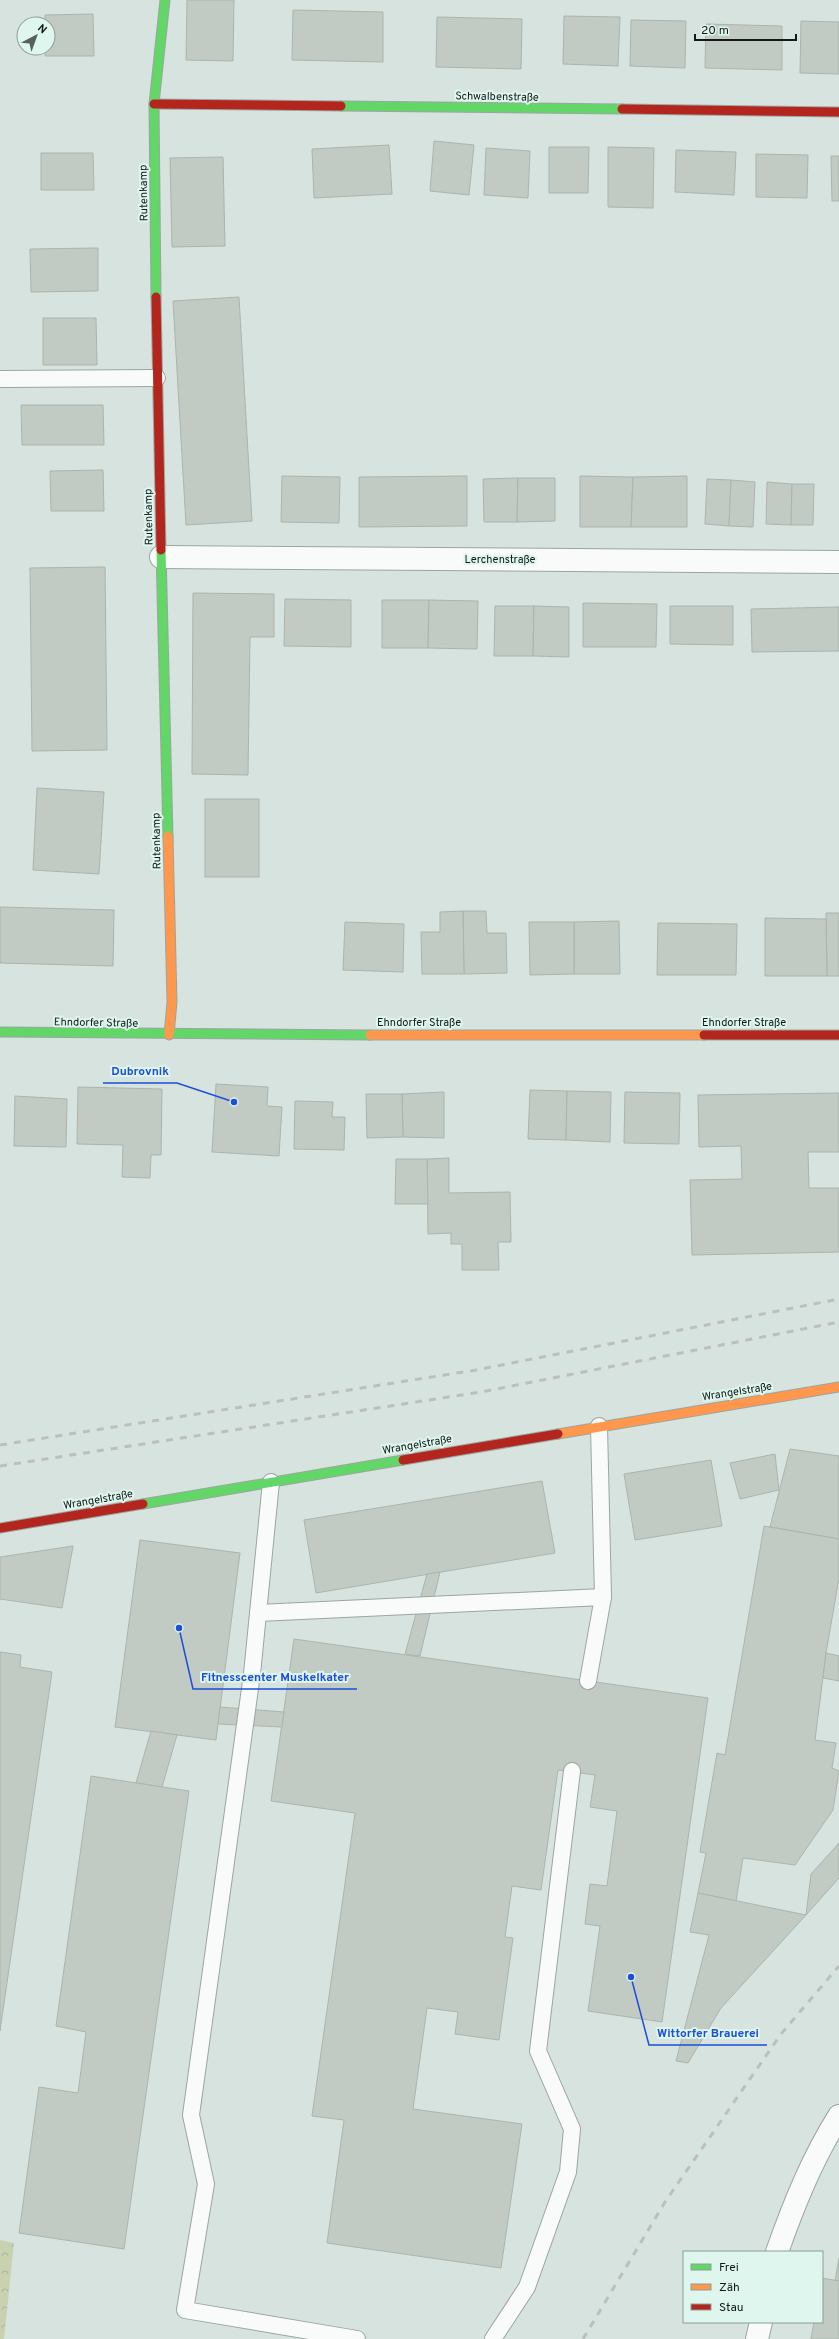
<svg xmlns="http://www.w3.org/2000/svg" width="839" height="2339" font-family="Overpass,sans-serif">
  <defs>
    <pattern id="forest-crowns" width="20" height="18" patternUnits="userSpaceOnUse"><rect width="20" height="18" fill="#c9d2b0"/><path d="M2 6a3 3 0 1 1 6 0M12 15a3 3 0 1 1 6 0" fill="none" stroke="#acb497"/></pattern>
  </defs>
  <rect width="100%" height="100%" fill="#d7e3de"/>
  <polygon fill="url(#forest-crowns)" points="0,2240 14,2243 4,2339 0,2339"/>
  <g fill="#c2cac4" stroke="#acb4af">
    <polygon points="187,0 234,0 233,61 186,60"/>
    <polygon points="293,10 383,12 383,62 292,60"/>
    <polygon points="93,14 94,56 45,56 45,48 48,48 48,24 45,24 45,15"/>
    <polygon points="564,16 620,17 618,66 563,64"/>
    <polygon points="437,17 522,19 521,69 436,67"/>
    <polygon points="631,20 686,21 685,68 630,66"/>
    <polygon points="801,21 839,22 839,74 800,73"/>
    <polygon points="706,24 782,26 782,70 705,68"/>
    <polygon points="434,141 474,145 469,195 430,191"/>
    <polygon points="389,145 392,194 314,198 312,149"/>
    <polygon points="549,147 589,147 588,193 549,193"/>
    <polygon points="608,147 654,148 653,208 608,207"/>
    <polygon points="486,148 530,151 528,198 484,195"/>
    <polygon points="676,150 736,152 734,195 675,192"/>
    <polygon points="41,153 93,153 94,190 41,190"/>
    <polygon points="756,154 808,155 807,198 756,197"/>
    <polygon points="831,156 839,156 839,201 832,201"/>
    <polygon points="223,157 225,246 172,247 170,158"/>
    <polygon points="98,248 98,291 31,292 30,249"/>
    <polygon points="239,297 252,521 186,525 173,301"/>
    <polygon points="43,318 96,318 97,365 43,365"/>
    <polygon points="21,405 103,405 104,445 22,445"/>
    <polygon points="103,470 104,511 51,511 50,471"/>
    <polygon points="282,476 340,477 339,523 281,522"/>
    <polygon points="467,476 467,526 359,527 359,477"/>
    <polygon points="580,476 633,477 631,527 580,527"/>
    <polygon points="687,476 687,527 631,527 633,477"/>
    <polygon points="518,478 517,522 484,522 483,479"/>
    <polygon points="518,478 555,478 555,521 517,522"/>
    <polygon points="707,479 731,480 729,526 705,524"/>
    <polygon points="731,480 755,482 753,527 729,526"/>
    <polygon points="767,482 792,484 791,525 766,524"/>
    <polygon points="792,484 814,484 813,525 791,525"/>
    <polygon points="105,567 107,750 32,751 30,568"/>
    <polygon points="193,593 274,594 274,637 250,637 248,775 192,774"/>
    <polygon points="285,599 351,600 351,647 284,646"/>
    <polygon points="382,600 429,600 428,648 382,648"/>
    <polygon points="429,600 478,601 477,649 428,648"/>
    <polygon points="583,603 657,604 656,647 583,647"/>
    <polygon points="495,606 534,606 533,656 494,656"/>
    <polygon points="534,606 569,607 569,657 533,656"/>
    <polygon points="670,606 733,606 733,645 670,644"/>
    <polygon points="839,607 839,651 752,652 751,609"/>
    <polygon points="37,788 104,792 99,874 33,870"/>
    <rect x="205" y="799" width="54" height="78"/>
    <polygon points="0,907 114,910 113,966 0,963"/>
    <polygon points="463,911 486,911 487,933 506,933 507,973 464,974"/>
    <polygon points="463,911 464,974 422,974 421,932 440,932 440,912"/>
    <polygon points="826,913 839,913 839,976 827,976"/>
    <polygon points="765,918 826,919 827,976 765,976"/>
    <polygon points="619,921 620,974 574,974 574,922"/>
    <polygon points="345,922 404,924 403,972 343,970"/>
    <polygon points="529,922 574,922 574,974 530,975"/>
    <polygon points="658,923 737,924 736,975 657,975"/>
    <polygon points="216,1084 268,1087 267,1106 282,1107 279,1156 212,1152"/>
    <polygon points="78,1087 162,1089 161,1155 151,1155 150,1178 122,1177 123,1145 77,1144"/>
    <polygon points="530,1090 567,1091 566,1140 528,1139"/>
    <polygon points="567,1091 611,1092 610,1142 566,1140"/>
    <polygon points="444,1092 444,1138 403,1137 402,1094"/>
    <polygon points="625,1092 680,1093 679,1144 624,1143"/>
    <polygon points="839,1093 839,1152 808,1152 809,1188 839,1188 839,1252 692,1255 690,1180 742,1179 741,1146 699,1147 698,1095"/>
    <polygon points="366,1094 402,1094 403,1137 367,1138"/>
    <polygon points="15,1096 67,1099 66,1147 14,1146"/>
    <polygon points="295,1101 333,1102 332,1117 345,1117 344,1150 294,1149"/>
    <polygon points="449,1158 449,1193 510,1192 511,1242 498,1242 499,1270 462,1270 462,1244 451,1244 451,1233 428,1234 427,1159"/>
    <polygon points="396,1159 427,1159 428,1204 395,1204"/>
    <polygon points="790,1449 839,1456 839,1539 770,1527"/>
    <polygon points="775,1454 779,1490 740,1499 730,1463"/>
    <polygon points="711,1460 722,1526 635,1540 624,1474"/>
    <polygon points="542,1481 555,1553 316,1593 304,1520"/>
    <polygon points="764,1526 839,1539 839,1578 826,1653 815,1740 836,1743 832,1768 839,1771 833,1810 795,1865 743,1858 736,1901 698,1893 706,1853 700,1852 717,1753 725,1755"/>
    <polygon points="140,1540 240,1553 216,1740 115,1727"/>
    <polygon points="73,1546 62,1608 0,1599 0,1557"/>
    <polygon points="440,1572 420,1656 405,1654 427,1574"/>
    <polygon points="294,1639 708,1698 662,2022 588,2011 600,1926 585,1924 590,1884 607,1886 617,1811 590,1807 595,1775 558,1770 541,1890 512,1886 505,1937 513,1938 499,2040 455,2034 458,2012 427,2008 413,2109 522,2124 501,2268 327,2243 344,2120 312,2116 355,1813 271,1801"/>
    <polygon points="0,1652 21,1655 20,1667 52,1672 0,2031"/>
    <polygon points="826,1653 839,1656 839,1681 823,1678"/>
    <polygon points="220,1707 284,1712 282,1727 218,1724"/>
    <polygon points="151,1731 177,1735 162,1787 136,1783"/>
    <polygon points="91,1776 189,1791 124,2249 19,2233 39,2087 78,2093 86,2032 56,2026"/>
    <polygon points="839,1843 839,1878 806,1915 811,1874"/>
    <polygon points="698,1893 806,1915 721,2008 688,2063 676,2061 709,1935 690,1932"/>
    <polygon points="839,2258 839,2281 835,2281"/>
    <polygon points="822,2278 839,2281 839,2339 811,2339 814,2322 822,2322"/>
  </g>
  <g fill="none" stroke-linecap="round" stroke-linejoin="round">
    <g stroke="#9ca5a1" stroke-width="18">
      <g id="lane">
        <polyline points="0,379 157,378"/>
        <polyline points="271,1482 252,1674 191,2115 206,2184 185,2310 357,2339"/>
        <polyline points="258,1613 603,1597"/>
        <polyline points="588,1681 603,1597 599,1426"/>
        <polyline points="493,2339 527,2287 568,2172 572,2129 538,2051 572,1771"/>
      </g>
    </g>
    <g stroke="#9ca5a1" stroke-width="24">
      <g id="street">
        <polyline points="161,557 839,562"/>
        <path d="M777 2252C794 2204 812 2159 839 2116"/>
        <polyline points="757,2339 761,2322"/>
      </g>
    </g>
    <g stroke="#9ca5a1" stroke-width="11">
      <g id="fast">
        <polyline points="341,106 622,109"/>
        <polyline points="156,297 154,104 165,0"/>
        <polyline points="161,550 168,836"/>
        <polyline points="0,1032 370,1035"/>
        <polyline points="143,1504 403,1460"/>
      </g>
    </g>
    <g stroke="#9ca5a1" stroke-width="11">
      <g id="slow">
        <polyline points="168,836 172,1002 169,1035"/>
        <polyline points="370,1035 704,1035"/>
        <polyline points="558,1434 839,1387"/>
      </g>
    </g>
    <g stroke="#9ca5a1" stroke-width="11">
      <g id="jam">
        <polyline points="154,104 341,106"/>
        <polyline points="622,109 839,112"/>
        <polyline points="156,297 161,550"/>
        <polyline points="704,1035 839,1035"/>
        <polyline points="403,1460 558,1434"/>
        <polyline points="0,1528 143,1504"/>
      </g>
    </g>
    <use href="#lane" stroke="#f9fbfa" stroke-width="16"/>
    <use href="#street" stroke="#f9fbfa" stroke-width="22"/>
    <use href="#fast" stroke="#63d668" stroke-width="9"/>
    <use href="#slow" stroke="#ff974d" stroke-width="9"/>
    <use href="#jam" stroke="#b3261e" stroke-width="9"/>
    <g stroke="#bcbfbe" stroke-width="3" stroke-dasharray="7 7" stroke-linecap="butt">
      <polyline points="0,1445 476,1370 839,1299"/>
      <polyline points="0,1466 481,1392 839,1322"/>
      <polyline points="583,2339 665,2202 781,2034 839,1966"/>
    </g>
  </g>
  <g text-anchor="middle" stroke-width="4" stroke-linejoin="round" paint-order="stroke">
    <g font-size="11" fill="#111a16" stroke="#def6ed">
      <text transform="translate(497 96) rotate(1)" y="4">Schwalbenstraße</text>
      <text transform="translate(143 193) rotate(-91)" y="4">Rutenkamp</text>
      <text transform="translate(148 517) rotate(-91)" y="4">Rutenkamp</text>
      <text x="500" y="563">Lerchenstraße</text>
      <text transform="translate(156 841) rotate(-91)" y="4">Rutenkamp</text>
      <text transform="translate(96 1022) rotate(1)" y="4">Ehndorfer Straße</text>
      <text x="419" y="1026">Ehndorfer Straße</text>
      <text x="744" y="1026">Ehndorfer Straße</text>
      <text transform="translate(737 1391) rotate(-9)" y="4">Wrangelstraße</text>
      <text transform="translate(417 1444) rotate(-10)" y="4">Wrangelstraße</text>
      <text transform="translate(98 1499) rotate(-10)" y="4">Wrangelstraße</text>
    </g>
  </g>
  <path fill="none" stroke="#1d4ed8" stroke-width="1.5" d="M234 1102L177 1083H103M179 1628L193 1689H357M631 1977L649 2045H767"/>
  <g fill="#1d4ed8" stroke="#def6ed" stroke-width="1.5">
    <circle cx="234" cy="1102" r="4"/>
    <circle cx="179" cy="1628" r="4"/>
    <circle cx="631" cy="1977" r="4"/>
  </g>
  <g font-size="12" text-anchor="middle" font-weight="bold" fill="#1d4ed8" stroke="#def6ed" stroke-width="4" stroke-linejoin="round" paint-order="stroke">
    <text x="140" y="1075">Dubrovnik</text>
    <text x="275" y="1681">Fitnesscenter Muskelkater</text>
    <text x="708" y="2037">Wittorfer Brauerei</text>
  </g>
  <rect x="683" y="2251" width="140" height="72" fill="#def6ed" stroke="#8c9e97"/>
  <rect x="691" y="2264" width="20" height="6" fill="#63d668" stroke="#8c9e97"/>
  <text x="719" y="2271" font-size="12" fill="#111a16">Frei</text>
  <rect x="691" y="2284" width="20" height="6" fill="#ff974d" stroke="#8c9e97"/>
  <text x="719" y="2291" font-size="12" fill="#111a16">Zäh</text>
  <rect x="691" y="2304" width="20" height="6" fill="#b3261e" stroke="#8c9e97"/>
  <text x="719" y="2311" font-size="12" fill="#111a16">Stau</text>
  <g transform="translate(36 36) rotate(41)"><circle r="19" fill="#def6ed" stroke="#8c9e97"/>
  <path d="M0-3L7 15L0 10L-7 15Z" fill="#56605c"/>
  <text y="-6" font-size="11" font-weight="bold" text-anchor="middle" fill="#111a16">N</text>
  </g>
  <path d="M695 34v6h101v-6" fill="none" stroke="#111a16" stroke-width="2"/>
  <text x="701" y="34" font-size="12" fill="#111a16" stroke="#def6ed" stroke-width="3" paint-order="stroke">20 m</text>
</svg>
